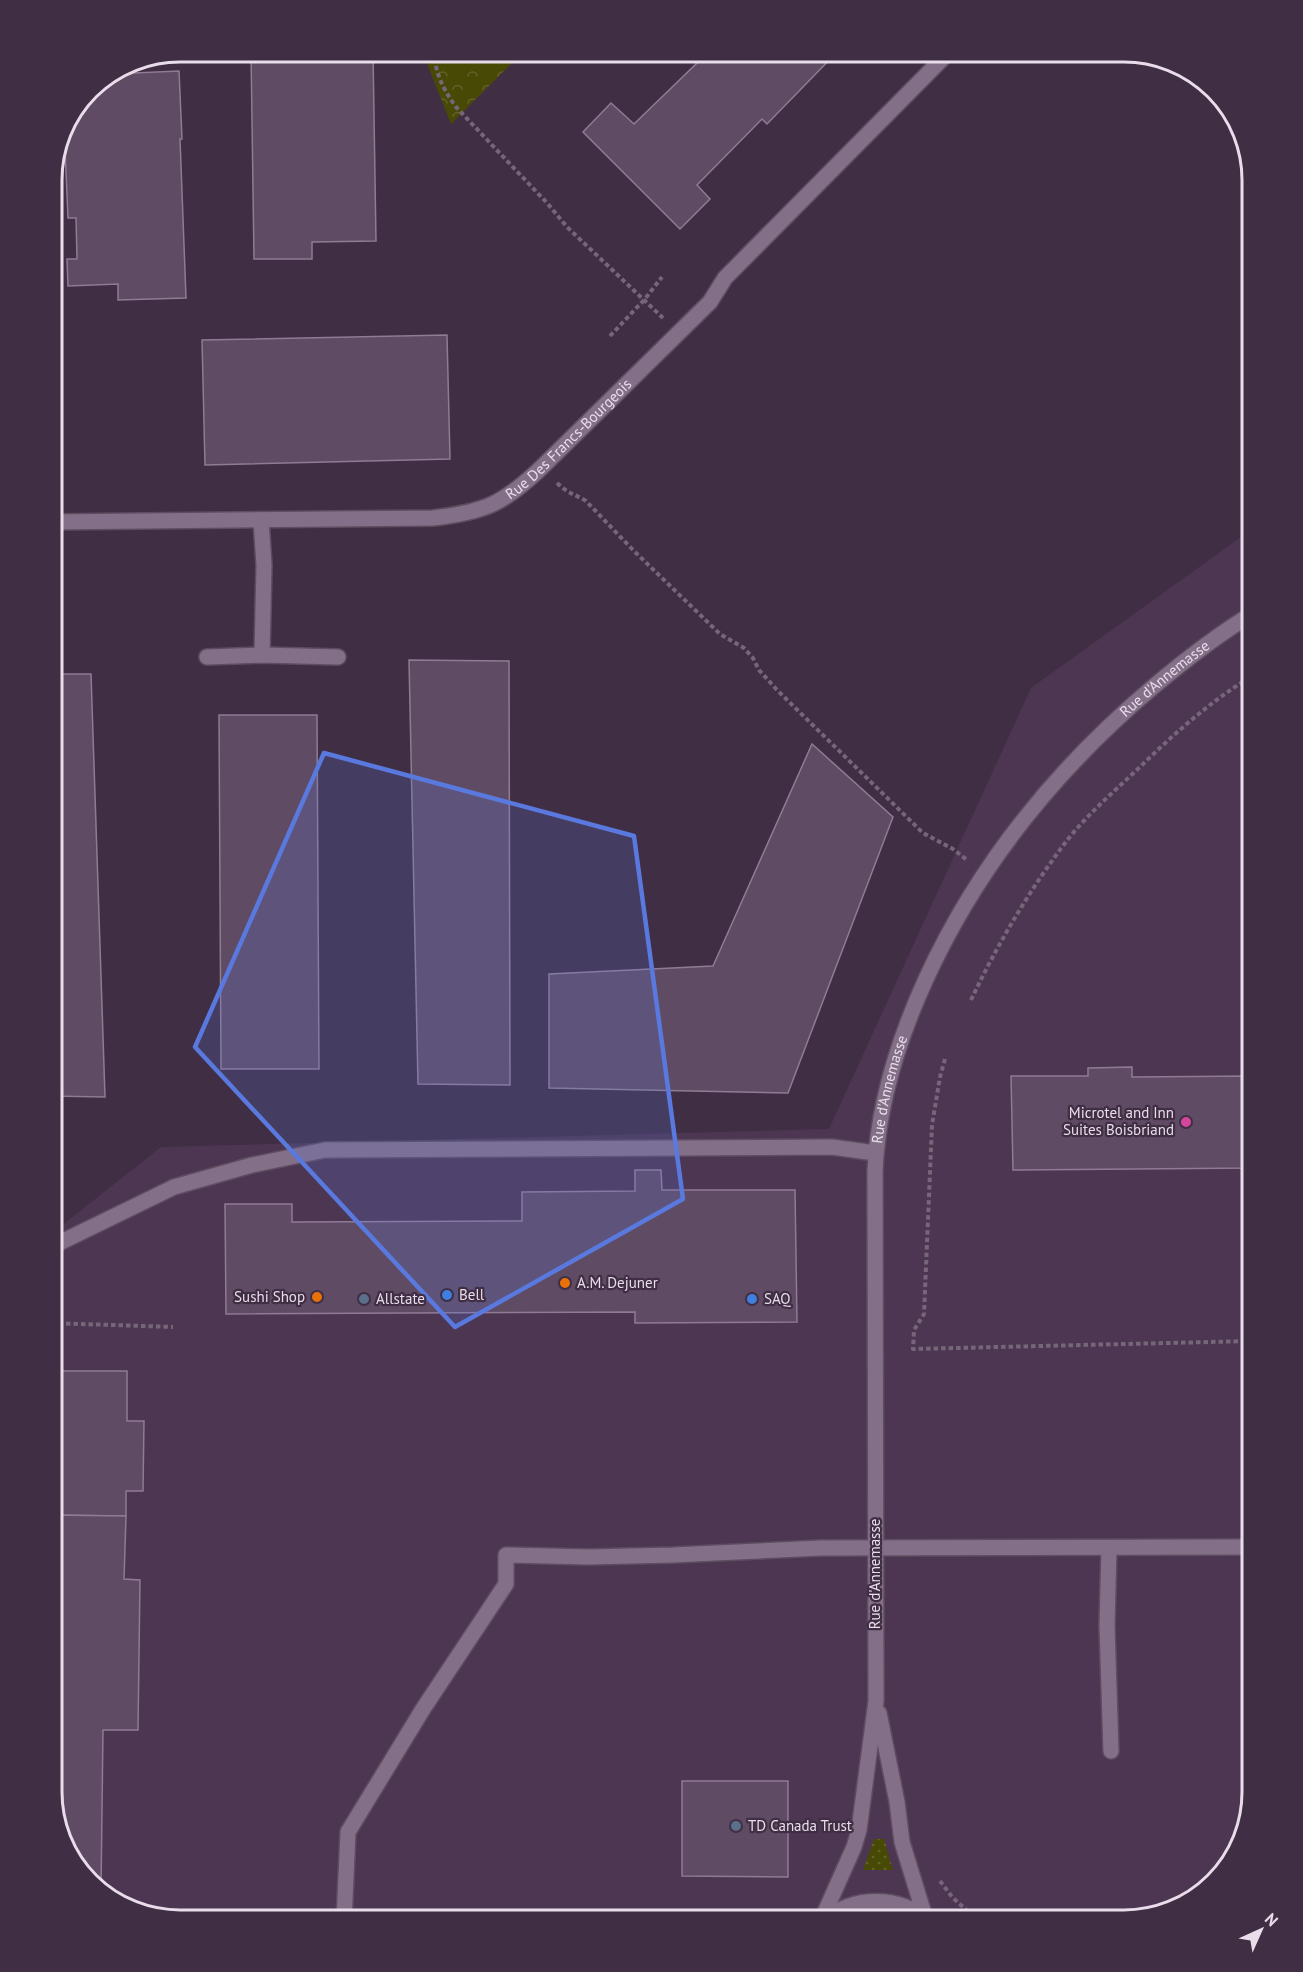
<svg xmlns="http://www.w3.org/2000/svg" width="1303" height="1972" font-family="'PT Sans',sans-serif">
  <defs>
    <pattern id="grass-dots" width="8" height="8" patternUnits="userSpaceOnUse" patternTransform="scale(1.5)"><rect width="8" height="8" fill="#474904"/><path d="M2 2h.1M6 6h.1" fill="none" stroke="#626329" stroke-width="1.8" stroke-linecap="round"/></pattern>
    <pattern id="park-crowns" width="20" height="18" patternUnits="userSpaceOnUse" patternTransform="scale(1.5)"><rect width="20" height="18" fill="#474904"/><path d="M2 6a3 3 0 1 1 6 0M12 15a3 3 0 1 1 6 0" fill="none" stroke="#626329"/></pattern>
  </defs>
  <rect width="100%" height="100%" fill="#402e44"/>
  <polygon fill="#4d3652" points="1252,529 1252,1793 1235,1857 1187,1904 1124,1921 171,1921 115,1904 68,1856 51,1792 51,1234 161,1147 829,1129 1031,688"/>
  <polygon fill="url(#grass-dots)" points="874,1839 884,1839 893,1870 863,1870"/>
  <polygon fill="url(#park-crowns)" points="422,51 524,51 451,124"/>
  <g fill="#5f4b63" stroke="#907b95" stroke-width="1.5">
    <polygon points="251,51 373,51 376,241 312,242 312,259 254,259"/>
    <polygon points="699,51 838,51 767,124 762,119 697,185 710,199 680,229 583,132 611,103 634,124 699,61 693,57"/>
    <polygon points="179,71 182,139 180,139 186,298 118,300 118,284 68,286 67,259 77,259 76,218 68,218 64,125 89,88 111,74"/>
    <polygon points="447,335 450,459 205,465 202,340"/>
    <polygon points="409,660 509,661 510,1085 418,1084"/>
    <polygon points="51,674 91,674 105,1097 51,1096"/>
    <polygon points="219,715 317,715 319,1069 221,1069"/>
    <polygon points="812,744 893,817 788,1093 549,1088 549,974 713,966"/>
    <polygon points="1132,1067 1132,1077 1252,1076 1252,1168 1013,1170 1011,1076 1088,1076 1088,1068"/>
    <polygon points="635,1170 661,1170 662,1190 795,1190 797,1322 635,1323 635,1312 226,1314 225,1204 292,1204 292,1222 522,1221 522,1192 635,1191"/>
    <polygon points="51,1371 127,1371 127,1421 144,1421 143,1491 126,1491 126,1516 51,1515"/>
    <polygon points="51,1515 126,1516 124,1579 140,1580 138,1730 103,1730 101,1890 68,1856 51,1792"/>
    <polygon points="682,1781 788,1781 788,1877 682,1876"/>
  </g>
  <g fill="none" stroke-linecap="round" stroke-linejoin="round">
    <g stroke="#5d4d60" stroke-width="18">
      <g id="lane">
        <polyline points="261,520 264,565 262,655"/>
        <polyline points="207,657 262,655 338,657"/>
        <polyline points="51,1247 174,1187 252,1165 325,1150 832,1147 875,1153"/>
        <polyline points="1109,1548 1107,1626 1111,1751"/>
        <polyline points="344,1921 348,1832 423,1709 506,1584 506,1555 588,1557 673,1555 821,1548 1252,1547"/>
      </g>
    </g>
    <g stroke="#5d4d60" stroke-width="18">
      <g id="street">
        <path id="s1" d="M51 522 433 518C485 512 503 504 541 468L710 302 725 278 950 51"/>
        <polyline points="879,1713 897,1802 902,1842 925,1917"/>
        <path id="s2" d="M821 1921 854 1847 859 1830 876 1701 875 1171C878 1103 898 1040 926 979 979 863 1056 769 1153 687 1184 661 1217 635 1252 614"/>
      </g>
    </g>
    <g stroke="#5d4d60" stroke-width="18">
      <path id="secondary" d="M823 1921C854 1895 898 1895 930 1921"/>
    </g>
    <g stroke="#766679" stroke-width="4" stroke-dasharray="4.5 3" stroke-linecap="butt">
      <path d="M434 51C435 73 443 89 456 107L548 204 567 227 663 318"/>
      <polyline points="610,336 644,300 662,277"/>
      <path d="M557 483C570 495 573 493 586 501L634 551 720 634 744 648 753 658 759 670 777 690 923 833 953 849 967 860"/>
      <path d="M971 1000C997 945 1029 891 1065 843 1087 814 1116 790 1142 765 1176 732 1211 701 1252 676"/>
      <polyline points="945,1059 940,1077 932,1125 924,1314 914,1330 913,1349 1252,1341"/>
      <polyline points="51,1323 173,1327"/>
      <polyline points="940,1881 953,1898 979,1921"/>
    </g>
    <use href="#lane" stroke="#846f88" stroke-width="15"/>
    <use href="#street" stroke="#846f88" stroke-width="15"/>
    <use href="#secondary" stroke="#846f88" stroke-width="15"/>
  </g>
  <path fill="#5a79de" fill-opacity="0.2" stroke="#5a79de" stroke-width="4.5" stroke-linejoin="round" d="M324 753 634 836 683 1199 455 1327 195 1047Z"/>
  <circle fill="#d1479c" stroke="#402e44" stroke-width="2" cx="1186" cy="1122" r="6"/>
  <g fill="#e8710a" stroke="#402e44" stroke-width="2">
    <circle cx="565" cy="1283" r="6"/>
    <circle cx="317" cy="1297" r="6"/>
  </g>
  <g fill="#3f7fe0" stroke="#402e44" stroke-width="2">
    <circle cx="447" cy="1295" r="6"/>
    <circle cx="752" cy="1299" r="6"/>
  </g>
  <g fill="#5c6f8a" stroke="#402e44" stroke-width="2">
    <circle cx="364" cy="1299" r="6"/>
    <circle cx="736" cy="1826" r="6"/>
  </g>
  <g text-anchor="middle" stroke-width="4.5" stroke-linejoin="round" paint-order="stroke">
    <g font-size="15" fill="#e9ddeb" stroke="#402e44">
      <text dy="5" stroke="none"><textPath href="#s1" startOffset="544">Rue Des Francs-Bourgeois</textPath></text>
      <text dy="5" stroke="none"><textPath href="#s2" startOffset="1346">Rue d'Annemasse</textPath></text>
      <text dy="5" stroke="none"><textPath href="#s2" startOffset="842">Rue d'Annemasse</textPath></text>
      <text transform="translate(875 1574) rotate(-90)" y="5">Rue d'Annemasse</text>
    </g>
    <g font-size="15" fill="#e9ddeb" stroke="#402e44" text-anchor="start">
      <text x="1174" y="1118" text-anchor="end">Microtel and Inn<tspan x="1174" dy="17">Suites Boisbriand</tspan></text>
      <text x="577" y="1288">A.M. Dejuner</text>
      <text x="459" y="1300">Bell</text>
      <text x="305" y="1302" text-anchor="end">Sushi Shop</text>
      <text x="376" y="1304">Allstate</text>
      <text x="764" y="1304">SAQ</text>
      <text x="748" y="1831">TD Canada Trust</text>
    </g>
  </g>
  <path d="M0 0H1303V1972H0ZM180 62H1124A118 118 0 0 1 1242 180V1792A118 118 0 0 1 1124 1910H180A118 118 0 0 1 62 1792V180A118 118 0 0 1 180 62Z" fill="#402e44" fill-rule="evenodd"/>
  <path fill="none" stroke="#e9ddeb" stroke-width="3" d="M180 62H1124A118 118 0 0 1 1242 180V1792A118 118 0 0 1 1124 1910H180A118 118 0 0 1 62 1792V180A118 118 0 0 1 180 62Z"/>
  <g transform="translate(1261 1930) rotate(45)" stroke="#402e44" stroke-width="4.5" paint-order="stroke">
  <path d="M0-4.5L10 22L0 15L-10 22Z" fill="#e9ddeb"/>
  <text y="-9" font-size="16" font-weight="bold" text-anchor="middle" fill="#e9ddeb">N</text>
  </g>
</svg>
